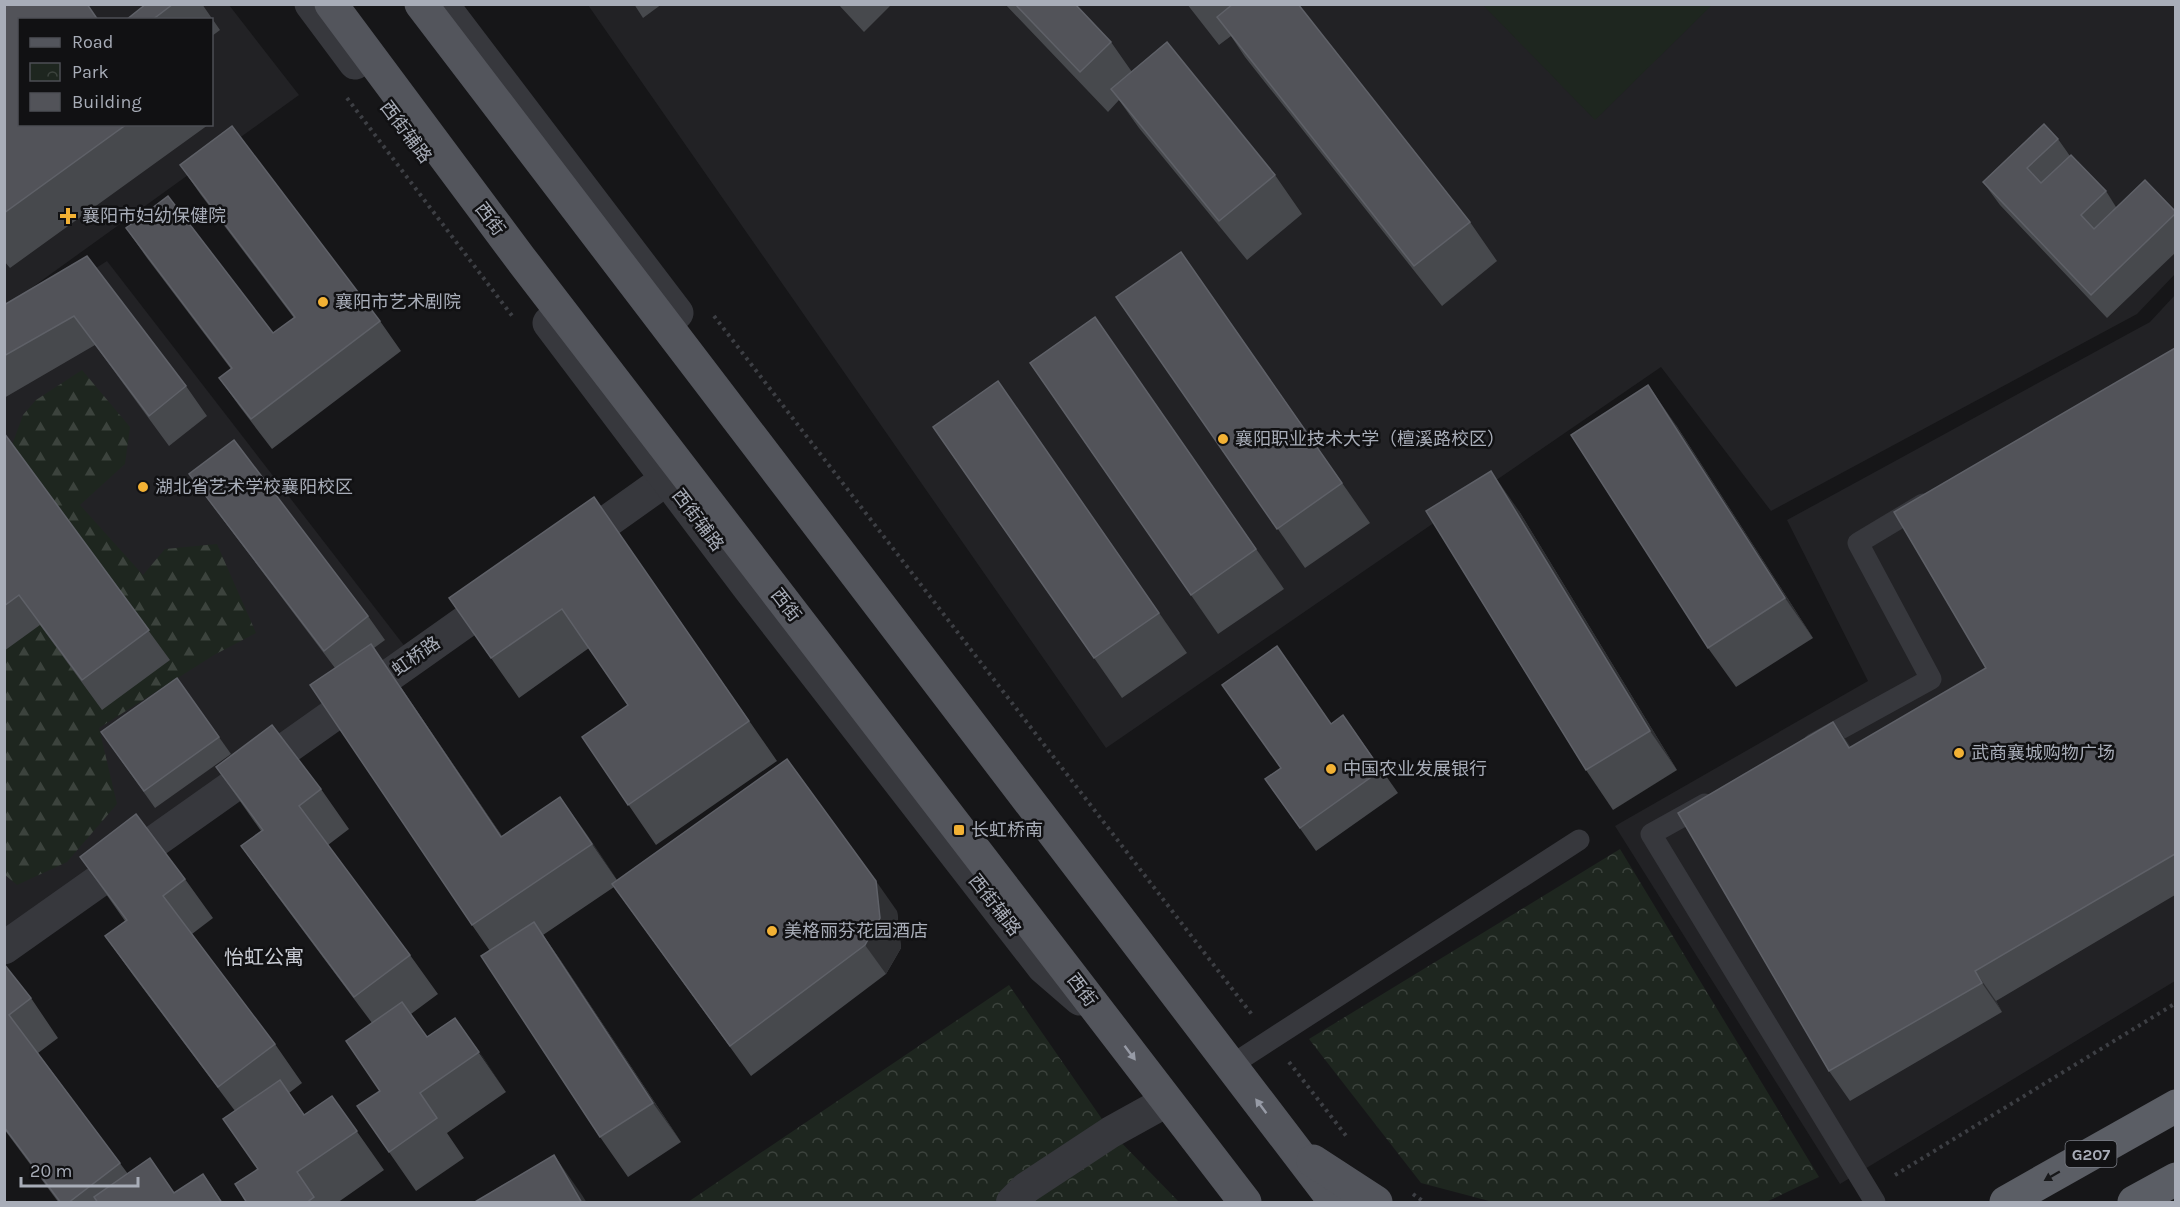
<svg xmlns="http://www.w3.org/2000/svg" width="2180" height="1207" font-family="Karla,'Noto Sans SC',sans-serif">
  <defs>
    <pattern id="forest-firs" width="22" height="20" patternUnits="userSpaceOnUse" patternTransform="scale(1.5)"><rect width="22" height="20" fill="#1e261f"/><path d="M5 1l3.5 6h-7zM16 11l3.5 6h-7z" fill="#3c433d"/></pattern>
    <pattern id="park-crowns" width="20" height="18" patternUnits="userSpaceOnUse" patternTransform="scale(1.5)"><rect width="20" height="18" fill="#1e261f"/><path d="M2 6a3 3 0 1 1 6 0M12 15a3 3 0 1 1 6 0" fill="none" stroke="#3c433d"/></pattern>
  </defs>
  <rect width="100%" height="100%" fill="#161618"/>
  <g fill="#222225" fill-rule="evenodd">
    <path d="M5 5H229L299 95 5 307ZM20 20H212V124H20Z"/>
    <polygon points="588,5 2175,5 2175,274 2137,314 1771,511 1661,367 1106,748"/>
    <polygon points="107,261 406,648 5,935 5,326"/>
    <polygon points="2175,295 2175,981 1840,1184 1615,826 1868,681 1787,520 2150,322"/>
  </g>
  <polygon fill="url(#forest-firs)" points="82,370 130,427 125,464 80,505 143,575 165,549 217,544 256,633 214,655 99,728 117,804 67,862 17,885 4,874 4,467 23,415 36,400"/>
  <g fill="url(#park-crowns)">
    <polygon points="1620,849 1819,1177 1766,1202 1493,1202 1421,1183 1309,1039"/>
    <polygon points="1009,985 1111,1132 1179,1202 688,1202"/>
  </g>
  <polygon fill="#1e261f" points="1483,5 1712,5 1595,120"/>
  <g fill="none" stroke-linecap="round" stroke-linejoin="round">
    <g stroke="#3d3f44" stroke-width="4" stroke-dasharray="3 4.5" stroke-linecap="butt">
      <polyline points="347,98 513,317"/>
      <polyline points="714,316 1253,1016"/>
      <polyline points="1289,1062 1347,1137"/>
      <polyline points="1895,1175 2176,1003"/>
      <polyline points="1413,1194 1424,1202"/>
    </g>
    <g stroke="#37383d" stroke-width="21">
      <polyline points="1813,744 1931,679 1858,543 1923,504"/>
      <polyline points="1705,804 1651,834 1875,1202"/>
      <polyline points="1230,1066 1579,840"/>
    </g>
    <polyline stroke="#37383d" stroke-width="32" points="1012,1202 1026,1188 1111,1132 1167,1101"/>
    <g stroke="#37383d" stroke-width="33">
      <polyline points="574,545 681,469"/>
      <polyline points="4,948 503,595"/>
    </g>
    <g stroke="#37383d" stroke-width="33">
      <polyline points="311,4 355,63"/>
      <polyline points="442,4 677,313"/>
      <polyline points="549,323 749,588 1043,967 1080,999"/>
    </g>
    <g stroke="#53555c" stroke-width="33">
      <polyline points="331,4 520,258 1245,1202"/>
      <polyline points="421,4 1335,1202"/>
      <polyline points="1313,1161 1376,1202"/>
    </g>
    <g stroke="#5b5e65" stroke-width="33">
      <polyline points="2006,1202 2176,1106"/>
      <polyline points="2134,1202 2176,1179"/>
    </g>
  </g>
  <g fill="#47494d">
    <polygon points="4,4 20,124 207,124 208,125 10,268 4,261"/>
    <polygon points="146,4 202,4 220,30 212,36 212,20 126,20"/>
    <polygon points="634,4 662,4 643,18"/>
    <polygon points="838,4 892,4 864,32"/>
    <polygon points="1005,4 1075,4 1111,42 1132,72 1275,175 1302,214 1247,260 1139,128 1119,100 1108,112"/>
    <polygon points="1187,4 1298,4 1470,222 1497,261 1442,306 1245,57 1231,36 1219,45"/>
    <polygon points="2058,139 2070,156 2106,191 2116,207 2175,211 2175,253 2107,318 2000,205 1983,182"/>
    <polygon points="180,165 380,321 401,351 272,449 240,407 219,378 231,369 147,258 126,228 273,333 294,318 201,195"/>
    <polygon points="1181,252 1370,523 1305,568 1116,297"/>
    <polygon points="87,256 186,386 207,416 169,446 95,345 4,398 4,305"/>
    <polygon points="1095,317 1284,589 1218,634 1030,363"/>
    <polygon points="2175,348 2175,895 1996,1001 2002,1012 1850,1101 1829,1071 1986,668"/>
    <polygon points="998,381 1187,653 1122,698 933,427"/>
    <polygon points="1676,425 1813,638 1736,687 1708,648"/>
    <polygon points="4,433 170,660 102,710 40,625 4,651"/>
    <polygon points="189,474 368,616 385,640 374,648 502,836 560,797 617,880 897,911 901,948 886,974 751,1076 614,887 543,935 561,961 681,1142 628,1177 600,1137 490,951 472,925 335,668 206,497"/>
    <polygon points="594,497 777,761 656,845 582,737 628,705 589,648 519,698 449,598"/>
    <polygon points="1519,511 1677,770 1613,810 1586,770"/>
    <polygon points="177,678 231,754 155,808 101,732"/>
    <polygon points="1343,715 1398,793 1316,851 1265,779 1281,768 1331,724"/>
    <polygon points="216,767 321,789 349,829 328,845 410,955 438,994 411,1014 427,1037 455,1018 506,1092 447,1133 464,1158 416,1191 357,1106 380,1091 372,1023 269,885 241,846 261,831"/>
    <polygon points="80,857 185,879 213,918 192,934 275,1044 302,1083 289,1093 305,1115 332,1096 384,1170 337,1203 247,1203 258,1169 235,1111 133,975 105,936 125,921"/>
    <polygon points="4,964 31,998 58,1038 38,1053 128,1174 175,1193 203,1174 223,1203 59,1203 4,1129"/>
  </g>
  <g fill="#2f3033">
    <polygon points="1648,385 1676,425 1813,638 1785,598"/>
    <polygon points="1491,471 1519,511 1677,770 1650,731"/>
    <polygon points="371,644 398,683 529,876 501,837"/>
    <polygon points="1833,722 1854,751 1849,748"/>
    <polygon points="560,797 588,836 620,884 592,844"/>
    <polygon points="876,881 897,911 901,948 886,974 865,945"/>
    <polygon points="534,922 561,961 681,1142 653,1103"/>
    <polygon points="1975,971 1996,1001 2002,1012 1982,983"/>
    <polygon points="455,1018 483,1057 506,1092 479,1052"/>
    <polygon points="554,1155 582,1195 587,1203 582,1203"/>
  </g>
  <g fill="#525359" stroke="#5f6168" stroke-width="1.5">
    <polygon points="4,4 87,4 98,20 20,20 20,124 127,124 4,213"/>
    <polygon points="146,4 173,4 152,20 126,20"/>
    <polygon points="1015,4 1075,4 1111,42 1080,72"/>
    <polygon points="1233,4 1298,4 1470,222 1414,266 1217,17"/>
    <polygon points="1167,42 1275,175 1219,221 1111,89"/>
    <polygon points="2044,124 2058,139 2027,168 2041,183 2071,155 2106,191 2081,215 2094,229 2145,180 2175,211 2175,214 2091,295 1983,182"/>
    <polygon points="232,126 380,321 251,419 219,378 232,368 126,228 168,196 273,333 295,317 180,165"/>
    <polygon points="1181,252 1342,483 1277,529 1116,297"/>
    <polygon points="87,256 186,386 149,416 74,316 4,356 4,305"/>
    <polygon points="1095,317 1256,549 1191,595 1030,363"/>
    <polygon points="2175,348 2175,854 1975,971 1982,983 1829,1071 1678,813 1833,722 1849,748 1986,668 1894,512"/>
    <polygon points="998,381 1159,613 1094,658 933,427"/>
    <polygon points="1648,385 1785,598 1708,648 1571,435"/>
    <polygon points="4,433 149,630 82,680 19,595 4,606"/>
    <polygon points="234,440 368,616 324,651 189,474"/>
    <polygon points="1491,471 1650,731 1586,770 1426,511"/>
    <polygon points="594,497 749,721 628,805 582,737 628,705 562,609 491,658 449,598"/>
    <polygon points="371,644 501,837 560,797 592,844 472,925 310,685"/>
    <polygon points="1277,646 1331,724 1343,715 1381,770 1300,828 1265,779 1281,768 1222,685"/>
    <polygon points="177,678 219,737 144,791 101,732"/>
    <polygon points="272,725 321,789 299,806 410,955 354,997 241,846 263,830 216,767"/>
    <polygon points="787,759 876,881 880,918 865,945 730,1046 612,884"/>
    <polygon points="136,814 185,879 163,896 275,1044 218,1087 105,936 127,920 80,857"/>
    <polygon points="534,922 653,1103 600,1137 481,956"/>
    <polygon points="4,964 31,998 9,1015 120,1163 68,1203 61,1203 4,1127"/>
    <polygon points="402,1002 427,1037 455,1018 479,1052 420,1093 437,1118 389,1152 357,1106 380,1091 346,1041"/>
    <polygon points="280,1080 304,1115 332,1096 357,1131 297,1172 314,1197 306,1203 247,1203 235,1184 258,1169 223,1119"/>
    <polygon points="554,1155 582,1203 473,1203"/>
    <polygon points="150,1158 174,1193 203,1174 222,1203 98,1203 94,1197"/>
  </g>
  <defs><path id="oneway-solid" d="M-6-.8H1V-3.2L6.5 0L1 3.2V.8H-6Z" transform="scale(1.5)"/></defs>
  <g fill="#979ba6">
    <use href="#oneway-solid" transform="translate(1130 1053) rotate(53)"/>
    <use href="#oneway-solid" transform="translate(1261 1106) rotate(-127)"/>
  </g>
  <use fill="#18191b" href="#oneway-solid" transform="translate(2052 1176) rotate(150)"/>
  <g fill="#f2b134" stroke="#111113" stroke-width="2">
    <path d="M65 207h6v6h6v6h-6v6h-6v-6h-6v-6h6z"/>
    <circle cx="323" cy="302" r="6"/>
    <circle cx="1223" cy="439" r="6"/>
    <circle cx="143" cy="487" r="6"/>
    <circle cx="1959" cy="753" r="6"/>
    <circle cx="1331" cy="769" r="6"/>
    <rect x="953" y="824" width="12" height="12" rx="3"/>
    <circle cx="772" cy="931" r="6"/>
  </g>
  <g text-anchor="middle" stroke-width="5" stroke-linejoin="round" paint-order="stroke">
    <rect fill="#111113" stroke="#7b7e86" stroke-width="1.5" x="2065.5" y="1141" width="51" height="26" rx="4.5"/>
    <g font-size="16" font-weight="bold" fill="#a8adb8">
      <text x="2091" y="1160">G207</text>
    </g>
    <g font-size="18" fill="#a8adb8" stroke="#111113">
      <text transform="translate(406 132) rotate(53)" y="6">西街辅路</text>
      <text transform="translate(490 219) rotate(53)" y="6">西街</text>
      <text transform="translate(698 520) rotate(53)" y="6">西街辅路</text>
      <text transform="translate(786 605) rotate(52)" y="6">西街</text>
      <text transform="translate(416 656) rotate(-35)" y="6">虹桥路</text>
      <text transform="translate(995 905) rotate(52)" y="6">西街辅路</text>
      <text transform="translate(1082 990) rotate(53)" y="6">西街</text>
    </g>
    <g font-size="18" fill="#a8adb8" stroke="#111113" text-anchor="start">
      <text x="82" y="222">襄阳市妇幼保健院</text>
      <text x="335" y="308">襄阳市艺术剧院</text>
      <text x="1235" y="445">襄阳职业技术大学（檀溪路校区）</text>
      <text x="155" y="493">湖北省艺术学校襄阳校区</text>
      <text x="1971" y="759">武商襄城购物广场</text>
      <text x="1343" y="775">中国农业发展银行</text>
      <text x="971" y="836">长虹桥南</text>
      <text x="784" y="937">美格丽芬花园酒店</text>
    </g>
    <g font-size="20" fill="#c9ccd4" stroke="#111113">
      <text x="264" y="964">怡虹公寓</text>
    </g>
  </g>
  <rect width="2180" height="1207" fill="none" stroke="#a8adb8" stroke-width="12"/>
  <rect x="18" y="18" width="195" height="108" fill="#111113" stroke="#4d4f55" stroke-width="1.5"/>
  <rect x="30" y="38" width="30" height="9" fill="#53555c" stroke="#4d4f55" stroke-width="1.5"/>
  <text x="72" y="48" font-size="18" fill="#a8adb8">Road</text>
  <rect x="30" y="63" width="30" height="18" fill="url(#park-crowns)" stroke="#4d4f55" stroke-width="1.5"/>
  <text x="72" y="78" font-size="18" fill="#a8adb8">Park</text>
  <rect x="30" y="93" width="30" height="18" fill="#525359" stroke="#4d4f55" stroke-width="1.5"/>
  <text x="72" y="108" font-size="18" fill="#a8adb8">Building</text>
  <path d="M21 1177v9h117v-9" fill="none" stroke="#a8adb8" stroke-width="3"/>
  <text x="30" y="1177" font-size="18" fill="#a8adb8" stroke="#111113" stroke-width="4.5" paint-order="stroke">20 m</text>
</svg>
